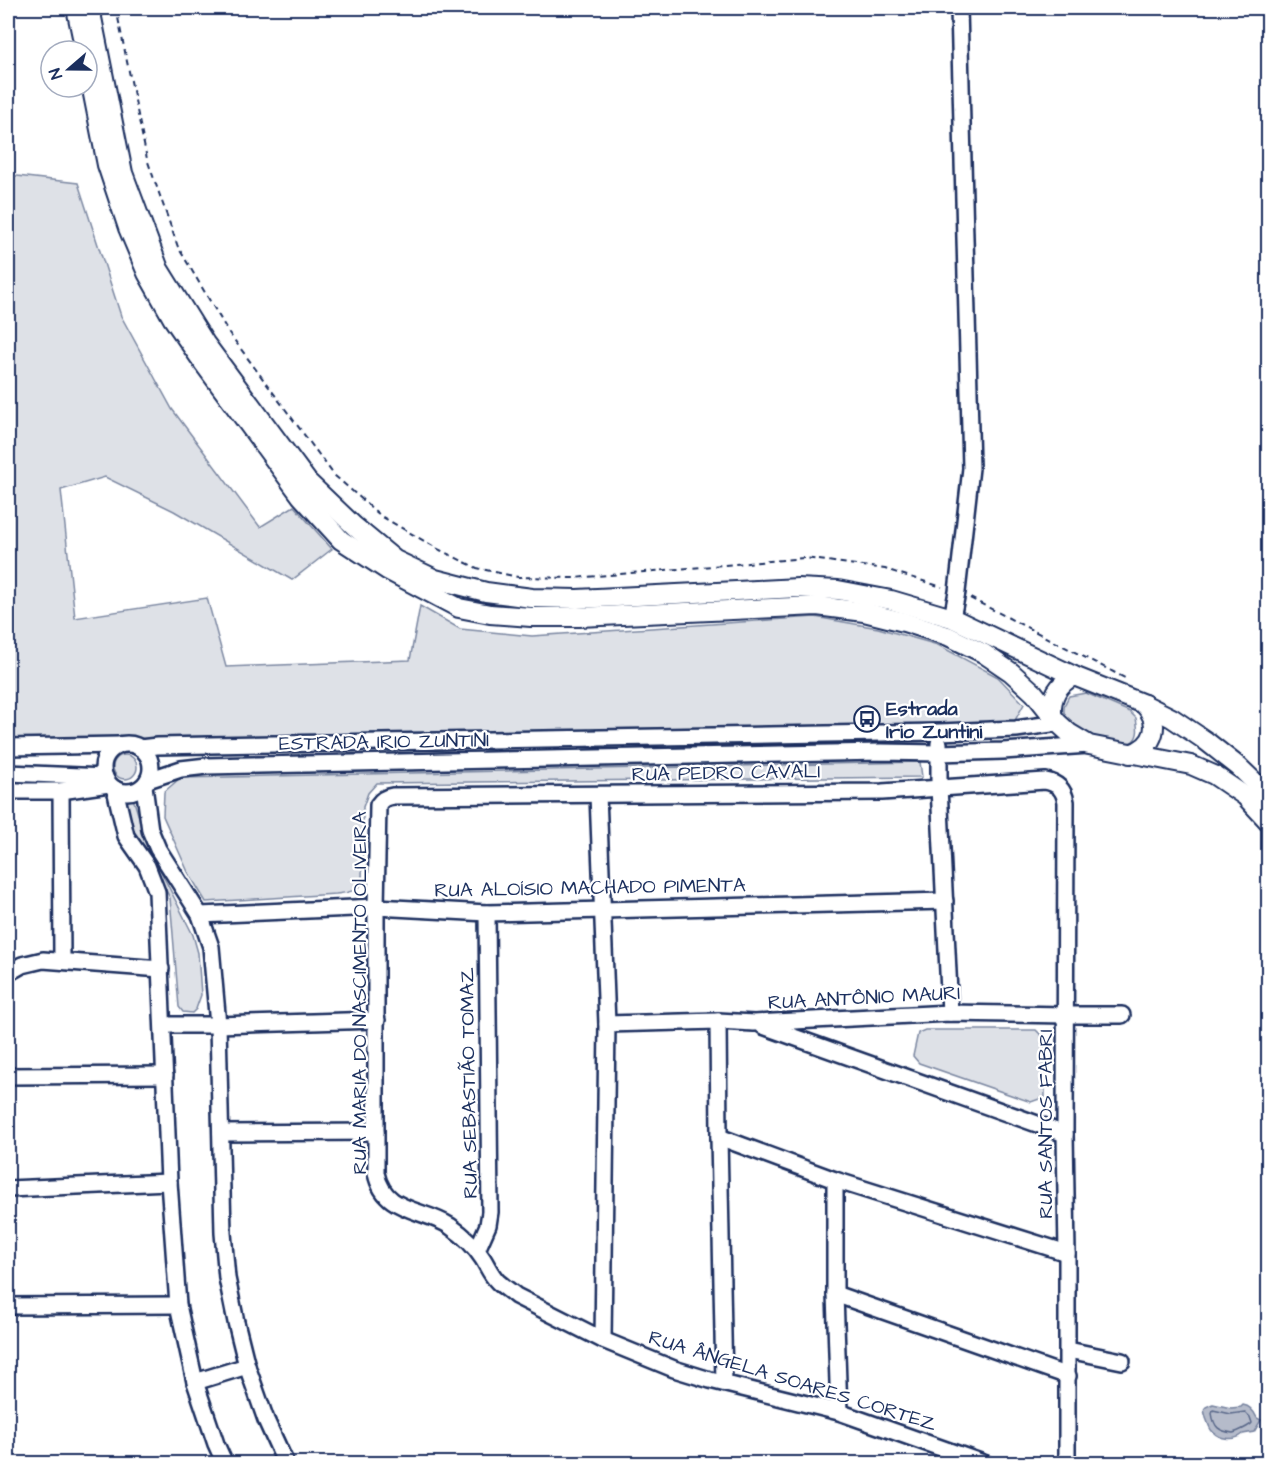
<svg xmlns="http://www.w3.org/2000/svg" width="1276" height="1471" font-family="'Architects Daughter',sans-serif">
  <rect width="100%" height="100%" fill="#fff"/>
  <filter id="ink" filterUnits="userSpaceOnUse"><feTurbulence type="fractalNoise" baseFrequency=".0167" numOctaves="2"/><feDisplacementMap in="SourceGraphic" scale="12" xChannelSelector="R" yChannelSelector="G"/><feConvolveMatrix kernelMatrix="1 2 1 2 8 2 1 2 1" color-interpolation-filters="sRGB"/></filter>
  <g filter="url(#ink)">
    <g fill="#dee1e7" stroke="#7c88a2" stroke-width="1.5">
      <polygon points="8,175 78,183 121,316 172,409 260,527 294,506 332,549 292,580 174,511 105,477 61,490 75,618 207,598 226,667 410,660 420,606 460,629 532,636 815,617 878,628 938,645 998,677 1024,704 1014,722 8,741"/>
      <path d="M1086 693 1130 712 1136 718C1137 725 1140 735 1133 741 1126 747 1083 734 1075 728 1070 725 1063 715 1064 709 1064 704 1067 700 1069 696Z"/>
      <circle cx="125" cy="767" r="12"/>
      <path d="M920 762 922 777 377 783 368 793 363 807 362 884C354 892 346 893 336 894L206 902 188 872 163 816 164 792 180 778Z"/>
      <polygon points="124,798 133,798 148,846 193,935 198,953 201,995 196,1009 192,1013 183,1012 179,1007 170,898 153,865 136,838"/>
      <polygon points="925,1030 1036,1030 1045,1039 1045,1097 1031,1102 919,1063 913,1056 918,1033"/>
    </g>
    <path fill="#b5bbca" stroke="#77839f" stroke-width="1.5" d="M1213 1404 1231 1408 1241 1407 1243 1405C1250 1406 1254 1411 1257 1418L1261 1420 1254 1432 1243 1434C1235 1441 1220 1440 1212 1431 1209 1428 1208 1422 1206 1418 1206 1415 1203 1412 1205 1408 1206 1406 1211 1405 1213 1404Z"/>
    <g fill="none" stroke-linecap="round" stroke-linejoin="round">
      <path stroke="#596789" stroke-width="1.5" d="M1213 1410 1231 1414 1245 1412 1250 1417 1252 1423C1250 1426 1237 1432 1233 1433 1219 1431 1214 1428 1212 1413Z"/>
      <g stroke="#1b2f5e" stroke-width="20">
        <g id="minor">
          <polyline points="952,618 957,592 971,468 959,8"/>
          <polyline points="939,743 939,787 950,1013"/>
          <circle cx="127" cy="768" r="24"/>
          <polyline points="8,747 120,745"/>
          <polyline points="140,748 157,746 939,732 1016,729 1058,723"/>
          <polyline points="8,773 105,777"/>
          <polyline points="148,780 181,769 207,766 881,752 939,753 1003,751 1089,745"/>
          <polyline points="144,786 150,830 158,849 200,915 211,947 218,1025 223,1233 227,1278 236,1322 247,1366 266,1420 286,1464"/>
          <polyline points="115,789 126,836 147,866 157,892 169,1182 178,1305 195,1382 216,1444 225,1464"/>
          <polyline points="8,791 61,791 109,784"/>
          <polyline points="61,791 62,961"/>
          <polyline points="598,795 607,1024 603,1340"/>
          <polyline points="200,915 376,907 487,913 945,901"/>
          <polyline points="8,973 22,965 43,960 161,969"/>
          <polyline points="718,1021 719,1137 724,1383"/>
          <polyline points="607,1024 718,1021 754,1023 950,1013 1066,1015 1122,1015"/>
          <polyline points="164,1025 218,1025 377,1020"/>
          <polyline points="763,1026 1065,1134"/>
          <polyline points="8,1076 165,1075"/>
          <polyline points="221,1133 376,1132"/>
          <polyline points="719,1137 835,1180 1067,1253"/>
          <polyline points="835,1180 835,1294 839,1412"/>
          <polyline points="8,1189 169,1182"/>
          <polyline points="477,1250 488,1225 490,1212 487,913"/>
          <polyline points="835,1294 1068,1376"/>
          <polyline points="8,1306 178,1305"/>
          <polyline points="1068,1350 1122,1361"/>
          <polyline points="195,1382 247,1366"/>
          <path d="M986 1464 839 1412 710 1380 674 1369 603 1340 516 1296C510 1291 504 1287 498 1282 491 1275 488 1267 483 1259 475 1246 463 1235 450 1226 422 1208 384 1213 376 1173V907L378 805C382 799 386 797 393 796L882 792 1045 781C1058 783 1064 790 1066 802L1065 1134 1067 1253V1464"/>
        </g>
      </g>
      <g stroke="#1b2f5e" stroke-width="22">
        <g id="major">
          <polyline points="76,8 85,51"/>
          <polyline points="90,8 123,173 159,269 205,343 308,482 354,526 395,560 435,579 486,592 532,598 577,599 798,588 838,590 891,600 952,618 1074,676 1144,704 1172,718 1206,741 1239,767 1268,795"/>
          <polyline points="87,64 107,165 128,228 147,273 173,319 204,364 301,496 341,540 387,570 459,608 490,614 531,617 579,617 817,606 864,612 904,622 948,636 983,653 1011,672 1034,693 1058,723 1069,733 1089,745 1191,765 1214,775 1245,796 1268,821"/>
          <path d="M1052 714C1051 696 1058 684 1074 676"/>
          <path d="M1130 754C1156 746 1161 723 1144 704"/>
        </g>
      </g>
      <g stroke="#1b2f5e" stroke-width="2" stroke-dasharray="6 4.5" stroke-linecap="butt">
        <polyline points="116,8 147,159 178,247 229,333 334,475 381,516 440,550 477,568 518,577 574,578 805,558 885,569 942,587"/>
        <polyline points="970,598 1125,678"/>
      </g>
      <use href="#minor" stroke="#fff" stroke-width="15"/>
      <use href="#major" stroke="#fff" stroke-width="18"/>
    </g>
  </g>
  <defs>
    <g id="bus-ring" transform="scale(1.35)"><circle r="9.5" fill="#fff" stroke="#1b2f5e" stroke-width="1.5"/><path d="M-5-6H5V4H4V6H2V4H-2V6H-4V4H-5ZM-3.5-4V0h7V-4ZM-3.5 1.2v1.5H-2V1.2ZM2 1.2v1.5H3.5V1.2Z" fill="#1b2f5e"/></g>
  </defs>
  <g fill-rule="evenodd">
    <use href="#bus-ring" x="867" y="719"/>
  </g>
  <g text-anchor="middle" stroke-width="4.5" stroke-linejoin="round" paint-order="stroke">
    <g font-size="20" font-weight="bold" fill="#1b2f5e" stroke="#fff" text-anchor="start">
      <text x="886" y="715">Estrada<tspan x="886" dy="23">Irio Zuntini</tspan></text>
    </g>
    <g font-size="20" fill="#1b2f5e" stroke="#fff">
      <text transform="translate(384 741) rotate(-1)" y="7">ESTRADA IRIO ZUNTINI</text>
      <text transform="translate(726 772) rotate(-1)" y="7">RUA PEDRO CAVALI</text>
      <text transform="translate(590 887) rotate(-1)" y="7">RUA ALOÍSIO MACHADO PIMENTA</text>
      <text transform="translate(359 993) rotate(-90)" y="7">RUA MARIA DO NASCIMENTO OLIVEIRA</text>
      <text transform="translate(864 997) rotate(-3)" y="7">RUA ANTÔNIO MAURI</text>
      <text transform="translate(468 1083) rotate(-91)" y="7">RUA SEBASTIÃO TOMAZ</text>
      <text transform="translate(1045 1124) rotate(-90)" y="7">RUA SANTOS FABRI</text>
      <text transform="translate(793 1380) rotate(17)" y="7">RUA ÂNGELA SOARES CORTEZ</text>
    </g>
  </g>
  <rect width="1276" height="1471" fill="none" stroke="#fff" stroke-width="30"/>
  <rect x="15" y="15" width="1246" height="1441" fill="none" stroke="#1b2f5e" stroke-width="2" filter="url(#ink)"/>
  <g transform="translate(69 69) rotate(250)"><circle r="28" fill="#ffffff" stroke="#a4acbf" stroke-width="1.5"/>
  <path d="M0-4.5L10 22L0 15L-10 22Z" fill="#1b2f5e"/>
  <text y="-9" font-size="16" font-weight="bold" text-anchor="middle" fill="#1b2f5e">N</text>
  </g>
</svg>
